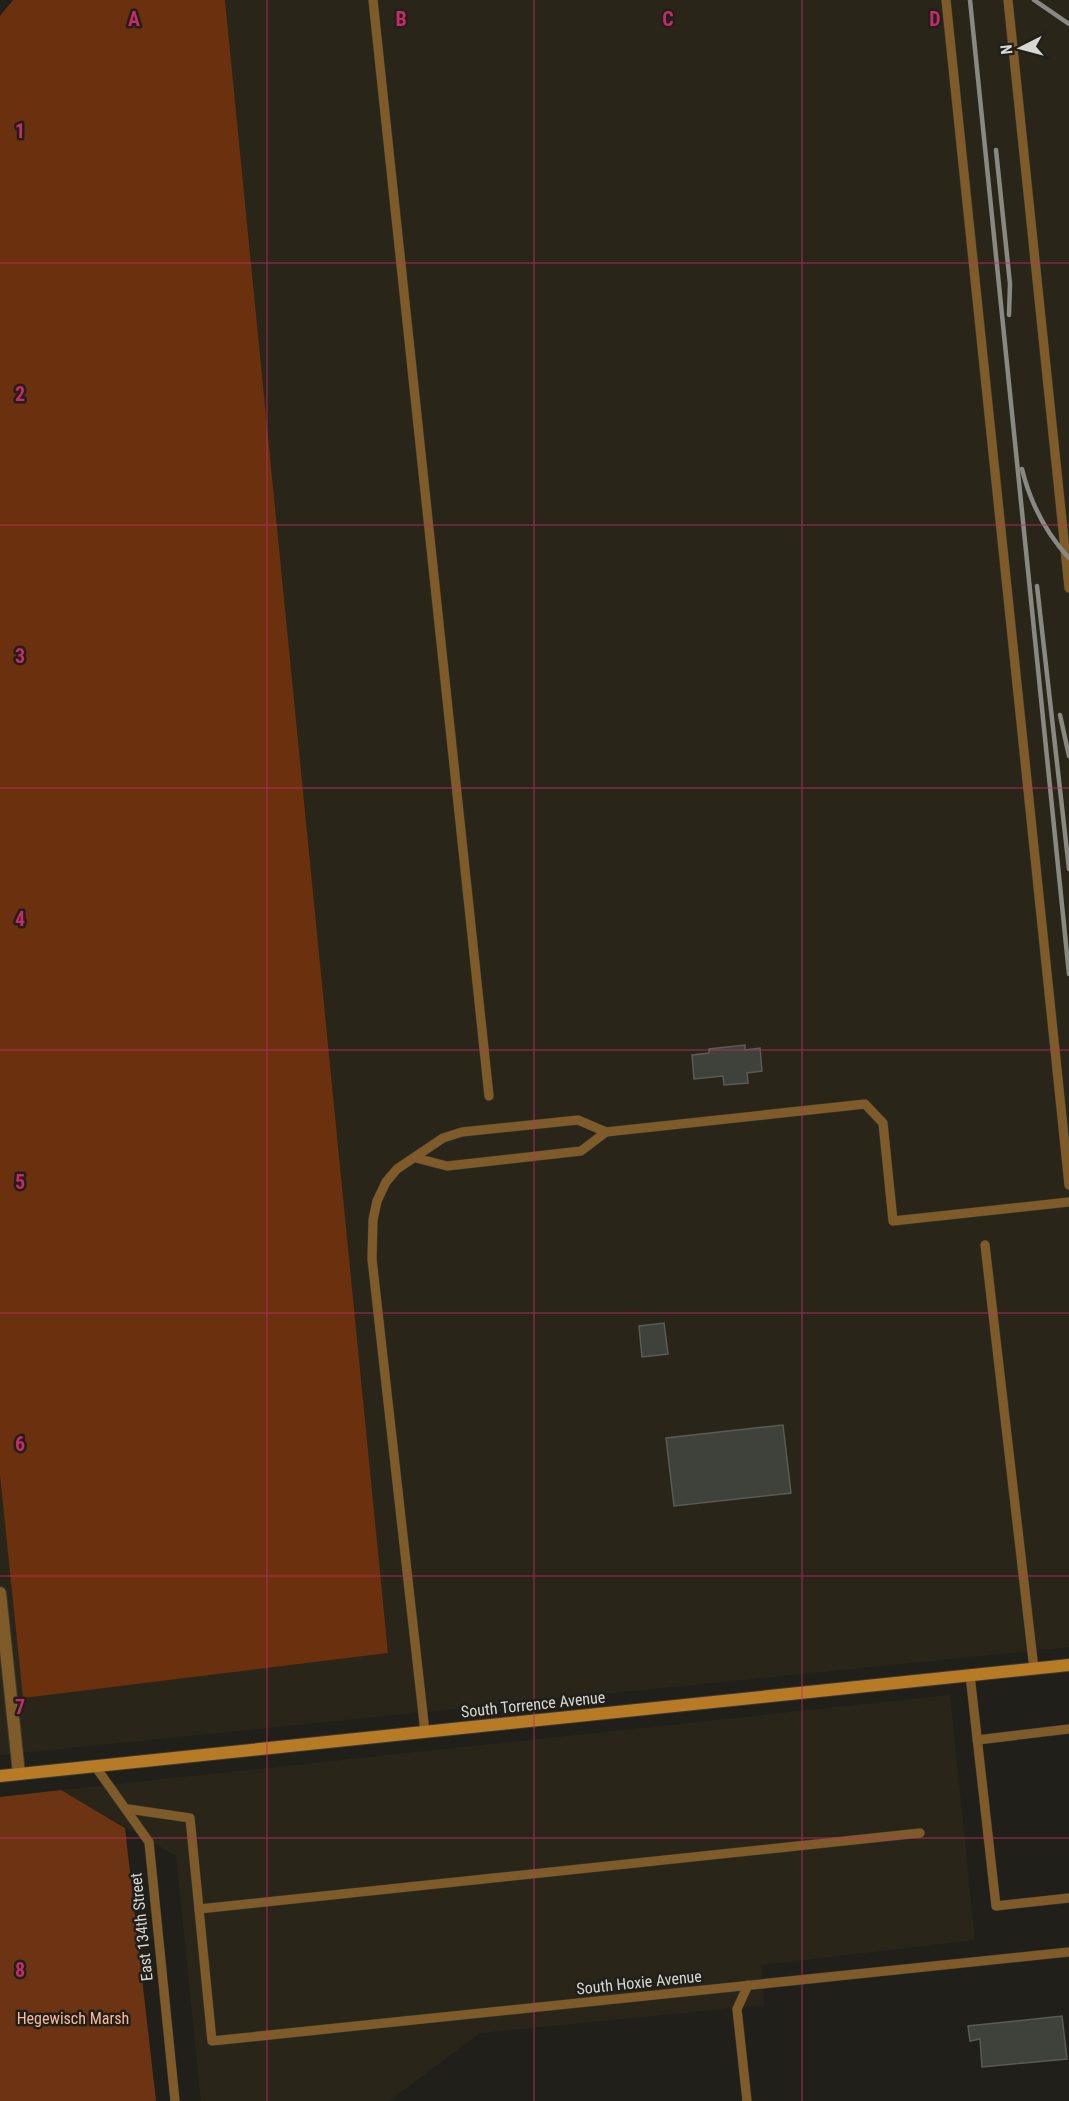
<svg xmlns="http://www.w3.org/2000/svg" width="1069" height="2101" font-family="'Roboto Condensed',sans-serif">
  <rect width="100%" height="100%" fill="#211f19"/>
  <g fill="#292619">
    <polygon points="225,0 1069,0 1069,1647 0,1755 0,1475 24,1697 388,1653"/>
    <polygon points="950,1695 975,1940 762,1965 764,2005 480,2033 389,2101 201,2101 176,1856 61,1790"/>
  </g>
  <polygon fill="#6d3414" points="61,1790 125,1828 156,2101 0,2101 0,1797"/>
  <polygon fill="#6b300e" points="13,0 225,0 388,1653 23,1698 0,1475 0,16"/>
  <g fill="#3f413b" stroke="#595b54" stroke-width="1.5">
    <polygon points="745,1045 745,1050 760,1048 762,1071 747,1073 748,1083 724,1085 723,1076 694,1079 692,1055 709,1053 709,1049"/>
    <polygon points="664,1323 668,1354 642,1357 639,1326"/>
    <polygon points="783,1425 791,1493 674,1506 666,1438"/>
    <polygon points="1062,2016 1067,2059 982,2067 980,2039 970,2041 968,2026"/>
  </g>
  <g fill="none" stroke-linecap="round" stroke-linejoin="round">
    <g stroke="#3b3933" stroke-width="10">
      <g id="service">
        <polyline points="373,0 489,1096"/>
        <polyline points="946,0 1069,1185"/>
        <polyline points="1008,0 1069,588"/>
        <polyline points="416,1158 447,1166 581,1151 606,1132"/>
        <polyline points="985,1245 1034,1669"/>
        <polyline points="970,1675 996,1906 1069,1898"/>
        <polyline points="425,1732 372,1259 373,1220 377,1201 386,1182 397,1169 443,1138 462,1132 578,1120 606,1132 865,1104 883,1123 893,1221 1069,1202"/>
        <polyline points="977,1740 1069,1729"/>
        <polyline points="95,1766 149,1842 175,2101"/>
        <polyline points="128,1809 190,1818 212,2041 1069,1952"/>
        <polyline points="199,1909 920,1833"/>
        <polyline points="747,2101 737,2009 748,1985"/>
      </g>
    </g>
    <g stroke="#3b3933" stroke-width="14">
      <polyline id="minor" points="0,1593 19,1774"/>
    </g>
    <g stroke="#3b3933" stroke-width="14">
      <polyline id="secondary" points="0,1776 1069,1665"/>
    </g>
    <use href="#service" stroke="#805b2a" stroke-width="9"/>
    <use href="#minor" stroke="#805b2a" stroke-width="12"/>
    <use href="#secondary" stroke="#b77b25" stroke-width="12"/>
    <g stroke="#898883" stroke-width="4.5">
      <polyline points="970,0 1069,974"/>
      <polyline points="1034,0 1069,24"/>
      <polyline points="996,150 1010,284 1009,315"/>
      <path d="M1022 469C1030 502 1046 533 1069 558"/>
      <polyline points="1037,586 1069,869"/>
      <polyline points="1060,715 1069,756"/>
    </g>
  </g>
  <path fill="none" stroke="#c42b67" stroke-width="1.5" stroke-opacity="0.55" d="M267 0V2101M534 0V2101M802 0V2101M0 263H1069M0 525H1069M0 788H1069M0 1050H1069M0 1313H1069M0 1576H1069M0 1838H1069"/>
  <g text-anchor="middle" stroke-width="5" stroke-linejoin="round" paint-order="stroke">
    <g font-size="16" fill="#d8d7d3" stroke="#211f19">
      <text transform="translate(533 1704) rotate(-6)" y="6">South Torrence Avenue</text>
      <text transform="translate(141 1927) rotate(-96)" y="6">East 134th Street</text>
      <text transform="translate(639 1982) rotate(-6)" y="6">South Hoxie Avenue</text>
    </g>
    <g font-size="16" fill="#fbb898" stroke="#211f19">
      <text x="73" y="2024">Hegewisch Marsh</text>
    </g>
  </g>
  <g font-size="20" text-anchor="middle" font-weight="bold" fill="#c42b67" stroke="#211f19" stroke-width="5" stroke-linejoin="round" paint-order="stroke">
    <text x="134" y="26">A</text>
    <text x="401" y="26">B</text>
    <text x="668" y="26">C</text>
    <text x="935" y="26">D</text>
    <text x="20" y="138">1</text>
    <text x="20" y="401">2</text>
    <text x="20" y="663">3</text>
    <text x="20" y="926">4</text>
    <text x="20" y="1189">5</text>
    <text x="20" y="1451">6</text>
    <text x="20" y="1714">7</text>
    <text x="20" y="1977">8</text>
  </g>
  <g transform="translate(1021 48) rotate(264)" stroke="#211f19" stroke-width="4.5" paint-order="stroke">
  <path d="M0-4.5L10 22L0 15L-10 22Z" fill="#d8d7d3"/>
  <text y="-9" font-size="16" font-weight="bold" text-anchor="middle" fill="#d8d7d3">N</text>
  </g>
</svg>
